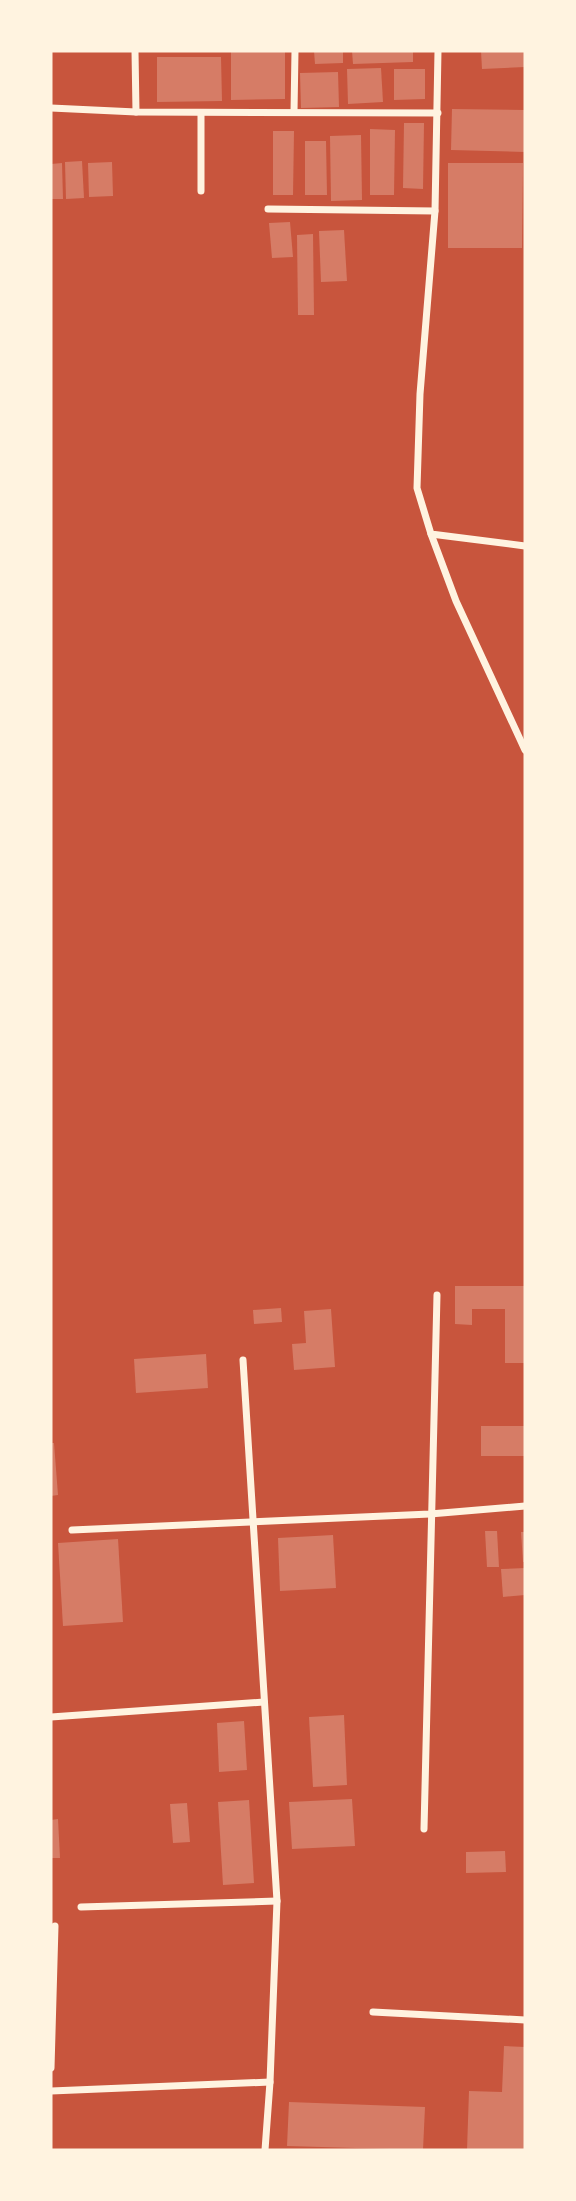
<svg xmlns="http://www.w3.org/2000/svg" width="576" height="2201" font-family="'Titillium Web',sans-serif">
  <rect width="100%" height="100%" fill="#c8553d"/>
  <g fill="#d67c66">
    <polygon points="231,51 285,51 285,99 231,100"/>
    <polygon points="314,51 343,51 343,63 315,64"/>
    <polygon points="352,51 413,51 413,62 353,64"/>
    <polygon points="481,51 525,51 525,67 482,69"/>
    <polygon points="157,57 221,57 222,101 157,102"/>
    <polygon points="381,68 383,102 348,104 347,69"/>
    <polygon points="394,69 425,69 425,99 394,100"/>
    <polygon points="338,72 339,107 301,108 300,73"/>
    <polygon points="452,109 525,110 525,152 451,150"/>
    <polygon points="404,123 424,123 423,189 403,188"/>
    <polygon points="370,129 395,130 394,195 370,195"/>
    <polygon points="273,131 294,131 293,195 273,195"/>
    <polygon points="361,135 362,200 331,201 330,136"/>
    <polygon points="305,141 326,141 327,195 305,195"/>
    <polygon points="82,161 84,198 66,199 65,162"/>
    <polygon points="112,162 113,196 89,197 88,163"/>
    <polygon points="62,163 63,199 51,199 51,164"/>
    <polygon points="448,163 523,163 522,248 448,248"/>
    <polygon points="290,222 293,257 272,258 269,223"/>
    <polygon points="344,230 347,281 321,282 319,231"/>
    <polygon points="313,234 314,315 298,315 297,235"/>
    <polygon points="455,1286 525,1286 525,1363 505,1363 505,1309 472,1309 472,1325 455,1324"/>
    <polygon points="281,1308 282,1322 254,1324 253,1310"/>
    <polygon points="331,1309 335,1367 294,1370 292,1344 306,1343 304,1311"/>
    <polygon points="206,1354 208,1388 136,1393 134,1359"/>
    <rect x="481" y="1426" width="44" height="30"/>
    <polygon points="51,1443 54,1443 58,1495 51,1496"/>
    <polygon points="485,1531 497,1531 499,1567 487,1567"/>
    <polygon points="521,1532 525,1532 525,1562 523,1562"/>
    <polygon points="333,1535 336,1588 280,1591 278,1538"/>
    <polygon points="118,1539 123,1622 63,1626 58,1543"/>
    <polygon points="525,1568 525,1595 503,1597 501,1569"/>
    <polygon points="344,1715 347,1785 313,1787 309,1717"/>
    <polygon points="244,1721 247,1770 219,1772 217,1723"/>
    <polygon points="352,1799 355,1846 292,1849 289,1802"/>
    <polygon points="249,1800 254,1883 223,1885 218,1802"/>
    <polygon points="187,1803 190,1842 173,1843 170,1804"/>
    <polygon points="58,1819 60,1858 51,1858 51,1820"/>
    <polygon points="505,1851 506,1872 466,1873 466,1852"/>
    <polygon points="504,2046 525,2047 525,2150 467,2150 469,2091 502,2092"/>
    <polygon points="289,2102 425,2107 423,2150 287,2146"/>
  </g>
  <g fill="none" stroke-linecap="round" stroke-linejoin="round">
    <g stroke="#fff3e0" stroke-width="7">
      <polyline points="135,51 136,112"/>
      <polyline points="438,51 435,211 420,394 417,488 431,534 525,546"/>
      <polyline points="51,108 136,112 438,113"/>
      <polyline points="294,112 295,51"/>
      <polyline points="201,113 201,191"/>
      <polyline points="268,209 435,211"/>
      <polyline points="431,534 456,601 525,750"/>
      <polyline points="243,1360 277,1901 270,2082 265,2150"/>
      <polyline points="72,1530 430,1514 525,1506"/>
      <polyline points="51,1717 264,1702"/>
      <polyline points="424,1829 437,1295"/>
      <polyline points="81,1907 277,1901"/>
      <polyline points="373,2012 525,2020"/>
      <polyline points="51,2068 55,1926"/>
      <polyline points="51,2091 270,2082"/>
    </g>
  </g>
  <rect width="576" height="2201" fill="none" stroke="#fff3e0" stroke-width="105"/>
</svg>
